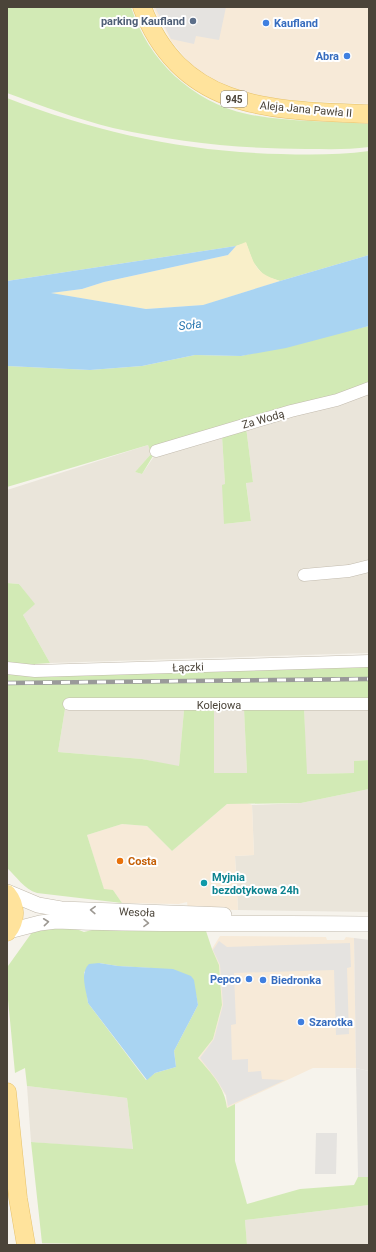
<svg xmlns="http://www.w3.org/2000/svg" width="376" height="1252" font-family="Roboto,sans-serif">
  <rect width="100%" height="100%" fill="#f6f3ec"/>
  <g fill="#eae5da">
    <polygon points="369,393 369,653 50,663 23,615 34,604 19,584 7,583 7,490 148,445 151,454 135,472 142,474 155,455 222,436 225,484 224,524 251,521 246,482 253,482 246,427"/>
    <polygon points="304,707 369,707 369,760 354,761 355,773 306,774"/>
    <polygon points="65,709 184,710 179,767 142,759 58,752"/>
    <polygon points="214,709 244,709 247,773 214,774"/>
    <polygon points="369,789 369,912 238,910 235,856 254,855 252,805 301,803"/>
    <polygon points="27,1086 127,1098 133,1150 31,1142"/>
    <polygon points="369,1205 369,1245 247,1245 245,1220"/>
    <polygon points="42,1243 115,1245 43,1245"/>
  </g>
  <g fill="#f7ead8">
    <polygon points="153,7 369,7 369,104 286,100 259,96 239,92 214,80 192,66 171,41"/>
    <polygon points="247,803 252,805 254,855 235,856 238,910 188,909 187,902 179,904 122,903 113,890 104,890 87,835 122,824 147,826 172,851 227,804"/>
    <polygon points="220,936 326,937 327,940 344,940 346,937 354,938 356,1068 313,1068 227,1108 226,1096 216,1080 198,1058 213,1039 222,1005 219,965 212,949"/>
  </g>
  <polygon fill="#e6e2dd" points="354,938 369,940 369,1071 356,1068"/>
  <g fill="#d2eab5" fill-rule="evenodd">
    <path d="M7 7H131C148 60 192 102 247 114 286 122 329 121 369 124V147C348 150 327 149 306 149 241 149 176 142 113 128 77 119 42 106 7 93Z"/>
    <path d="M7 98C95 132 186 152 281 154 310 155 340 155 369 151V255L280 281 264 276 253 262 246 243 236 246 7 281Z"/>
    <polygon points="369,326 369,390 246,427 253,482 246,483 251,521 224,524 222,485 225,484 222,436 156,451 142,474 135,472 151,454 148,445 7,487 7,366 90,370 142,366 195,355 241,356"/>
    <polygon points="7,583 19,584 35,604 23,615 50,663 35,664 35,667 7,665"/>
    <path d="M369 661V707L304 708 307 774 354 773V761L369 760V789L301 803 227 804 172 851 147 826 122 824 87 835 104 889 113 890 122 903 37 893C24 889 17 877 7 868V668ZM65 709 184 710 179 766 142 759 58 752ZM214 709H244L247 773H214Z"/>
    <path d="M56 921 84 932 120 923 204 925 212 949 219 965 222 1005 213 1039 198 1058C211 1073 225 1087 227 1108L235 1104V1161L247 1204 300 1189 354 1185 358 1177H369V1205L245 1220 247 1245H115L42 1243 31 1142 133 1149 127 1098 27 1086 25 1068 15 1073 7 989 8 966 33 931ZM99 963 118 966 151 968 196 995 198 1005 174 1051 176 1067 155 1073 146 1080 88 1003 84 972Z"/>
  </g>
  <path fill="#f9efc9" d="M246 242C255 266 255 273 280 281L204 305 146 309 49 293 82 289 104 282 228 255 236 246Z"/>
  <g fill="#e5e3e0">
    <polygon points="155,7 226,7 219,40 196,36 194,44 171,39"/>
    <polygon points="219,941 227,947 350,943 351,967 347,968 349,1034 336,1035 334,970 234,973 236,1024 231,1025 232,1060 248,1059 248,1072 261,1071 262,1079 285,1080 228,1106 226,1095 217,1080 200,1058 214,1039 223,1005 220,965 213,950"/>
    <polygon points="356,1068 369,1071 369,1177 358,1177"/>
    <polygon points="316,1133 337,1133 336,1174 315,1174"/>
  </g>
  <g fill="#a9d4f2">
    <polygon points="236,246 228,255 104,282 82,289 51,293 146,309 203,305 280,281 369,255 369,326 286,348 241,356 195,355 142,366 90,370 7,366 7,281"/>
    <path d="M99 963 118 966 173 969 191 976 194 980 198 1005 174 1051 176 1067 155 1073 147 1080 88 1003C87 992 79 974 89 964Z"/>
  </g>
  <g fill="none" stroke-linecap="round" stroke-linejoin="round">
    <g stroke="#c2bbae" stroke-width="13">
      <g id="minor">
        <polyline points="156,451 291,411 337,400 369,388"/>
        <polyline points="304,575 349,571 369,566"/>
        <polyline points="7,668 35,671 369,661"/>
        <polyline points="69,704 369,704"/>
      </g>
    </g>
    <g stroke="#c2bbae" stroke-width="16">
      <g id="tertiary">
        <polyline points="7,892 38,905 61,909 224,915"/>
        <path d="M9 931 40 923 56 921C161 926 265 922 369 924"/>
      </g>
    </g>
    <g stroke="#e6c16a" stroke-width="19">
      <g id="primary">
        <path d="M142 7C182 112 273 110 369 114"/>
        <path d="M7 894C16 905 17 920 7 932"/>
        <polyline points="7,1092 18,1198 26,1245"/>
      </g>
    </g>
    <use href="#minor" stroke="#fff" stroke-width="12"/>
    <use href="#tertiary" stroke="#fff" stroke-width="15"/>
    <use href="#primary" stroke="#ffe39c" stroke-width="18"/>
    <g stroke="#9a9a9a" stroke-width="4.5">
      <polyline id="rail" points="7,683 369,679"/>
    </g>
    <use href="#rail" stroke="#fff" stroke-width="3" stroke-dasharray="9" stroke-linecap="butt"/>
  </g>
  <defs><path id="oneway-chevron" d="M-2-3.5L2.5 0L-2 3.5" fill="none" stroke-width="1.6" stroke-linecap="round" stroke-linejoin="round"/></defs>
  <g stroke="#9c9892">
    <use href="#oneway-chevron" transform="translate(93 910) rotate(-178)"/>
    <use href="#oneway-chevron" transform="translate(46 922) rotate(-6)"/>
    <use href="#oneway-chevron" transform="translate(146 923) rotate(1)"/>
  </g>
  <circle fill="#5c6f8a" stroke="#fff" stroke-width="1.5" cx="193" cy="21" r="4"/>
  <g fill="#3f7fe0" stroke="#fff" stroke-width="1.5">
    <circle cx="266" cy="23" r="4"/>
    <circle cx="347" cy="56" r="4"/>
    <circle cx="249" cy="979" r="4"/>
    <circle cx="263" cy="980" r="4"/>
    <circle cx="301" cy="1022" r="4"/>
  </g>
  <circle fill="#e8710a" stroke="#fff" stroke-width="1.5" cx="120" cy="861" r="4"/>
  <circle fill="#0f9aa8" stroke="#fff" stroke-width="1.5" cx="204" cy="883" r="4"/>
  <g text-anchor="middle" stroke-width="4" stroke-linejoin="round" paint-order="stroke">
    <rect fill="#fff" stroke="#817c74" stroke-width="1" x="221" y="91" width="26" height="16" rx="3"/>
    <g font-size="10" font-weight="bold" fill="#4b4439">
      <text x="234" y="103">945</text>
    </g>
    <g font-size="11" font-weight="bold" fill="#4e5e75" stroke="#fff" text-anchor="end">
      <text x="185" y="25">parking Kaufland</text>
    </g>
    <g font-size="11" font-weight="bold" fill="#366cbe" stroke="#fff" text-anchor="start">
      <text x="274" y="27">Kaufland</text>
      <text x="339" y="60" text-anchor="end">Abra</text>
      <text x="241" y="983" text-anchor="end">Pepco</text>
      <text x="271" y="984">Biedronka</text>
      <text x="309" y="1026">Szarotka</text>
    </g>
    <g font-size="11" fill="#4b4439" stroke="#fff">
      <text transform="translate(306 109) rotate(5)" y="4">Aleja Jana Pawła II</text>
      <text transform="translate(263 419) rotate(-16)" y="4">Za Wodą</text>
      <text transform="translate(188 667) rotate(-2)" y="4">Łączki</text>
      <text x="219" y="709">Kolejowa</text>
      <text transform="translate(137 912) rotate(2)" y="4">Wesoła</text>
    </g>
    <g font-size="11" font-weight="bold" fill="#c56008" stroke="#fff" text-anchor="start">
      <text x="128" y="865">Costa</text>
    </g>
    <g font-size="11" font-weight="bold" fill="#0d838f" stroke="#fff" text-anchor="start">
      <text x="212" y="881">Myjnia<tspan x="212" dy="13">bezdotykowa 24h</tspan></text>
    </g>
    <g font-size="12" font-style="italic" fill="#2e7ab2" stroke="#fff">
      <text transform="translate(190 325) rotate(-7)" y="4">Soła</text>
    </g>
  </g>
  <rect width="376" height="1252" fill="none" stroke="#4b4439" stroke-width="16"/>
</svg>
